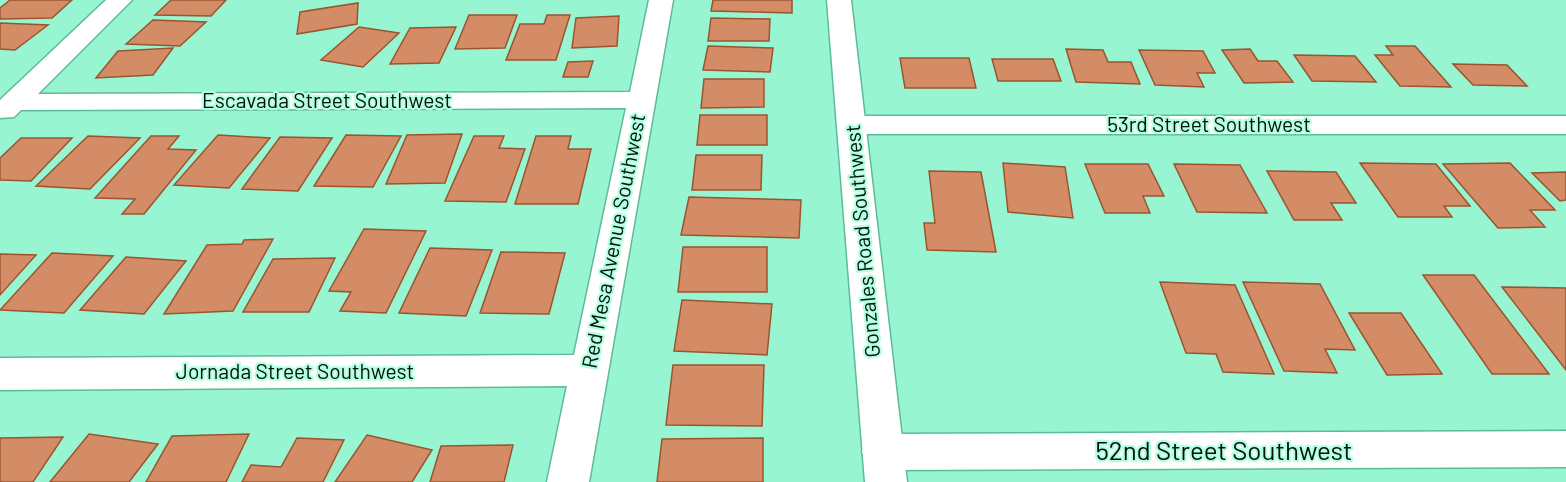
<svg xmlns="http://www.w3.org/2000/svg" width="1566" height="482" font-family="Barlow,sans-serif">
  <rect width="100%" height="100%" fill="#97f5d2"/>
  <g fill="#d48c66" stroke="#995530" stroke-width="1.5">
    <polygon points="10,0 72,0 52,18 0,19 0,8"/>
    <polygon points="171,0 226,0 211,16 155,15"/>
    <polygon points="713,0 792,0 792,13 711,11"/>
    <polygon points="358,3 357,24 297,34 300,12"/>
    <polygon points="469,15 517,15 505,48 455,49"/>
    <polygon points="547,15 570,15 556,60 506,60 520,24 544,24"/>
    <polygon points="619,16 617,46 572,48 576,18"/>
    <polygon points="711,18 770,19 769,41 708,41"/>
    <polygon points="153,20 206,22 180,46 126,44"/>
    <polygon points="0,23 48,25 15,50 0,49"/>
    <polygon points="359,27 399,33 363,67 321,60"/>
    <polygon points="456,27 439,63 390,64 410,28"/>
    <polygon points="708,46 773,48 770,72 703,70"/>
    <polygon points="1386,46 1415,46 1451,87 1400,86 1375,55 1393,55"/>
    <polygon points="173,48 153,75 96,78 118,51"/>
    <polygon points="1066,49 1103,50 1108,62 1131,62 1140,84 1076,82"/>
    <polygon points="1250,49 1258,61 1277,61 1293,82 1244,83 1222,50"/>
    <polygon points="1139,50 1203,51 1215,73 1197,73 1204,87 1155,85"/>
    <polygon points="1294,55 1355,56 1376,82 1312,81"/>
    <polygon points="900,58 969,58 976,88 905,88"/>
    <polygon points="992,59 1053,59 1061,81 998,81"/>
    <polygon points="593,61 588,77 563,77 568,62"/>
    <polygon points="1453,64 1507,65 1527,86 1473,85"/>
    <polygon points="704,79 764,79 764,107 701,108"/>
    <polygon points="700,115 767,115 767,145 697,145"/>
    <polygon points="462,134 445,183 386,184 407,135"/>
    <polygon points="218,135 270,138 229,188 174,185"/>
    <polygon points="346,135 401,136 373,187 314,186"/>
    <polygon points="88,136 140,138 90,189 36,186"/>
    <polygon points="151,136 179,136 168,149 196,150 144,214 122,214 135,199 95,198"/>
    <polygon points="474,136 504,136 499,148 525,149 506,202 445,201"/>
    <polygon points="536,136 571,136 568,149 591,149 578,204 515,204"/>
    <polygon points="280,137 332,138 298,191 242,189"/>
    <polygon points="21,138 72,138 31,181 0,180 0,158"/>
    <polygon points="696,155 762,155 761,190 692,190"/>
    <polygon points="1003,163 1065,167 1073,218 1008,212"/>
    <polygon points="1360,163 1436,164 1470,206 1444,206 1452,217 1398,217"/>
    <polygon points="1510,163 1555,210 1530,210 1545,227 1498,228 1443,164"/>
    <polygon points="1085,164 1148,164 1164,196 1143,196 1150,213 1105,213"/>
    <polygon points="1174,164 1240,165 1267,213 1197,212"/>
    <polygon points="929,171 981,172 996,252 927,250 924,223 935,223"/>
    <polygon points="1267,171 1336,172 1356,203 1331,203 1342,220 1294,220"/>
    <polygon points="1566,172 1566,200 1560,201 1532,173"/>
    <polygon points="689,197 801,200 799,238 681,235"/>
    <polygon points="364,229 426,231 386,313 340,311 351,292 329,291"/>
    <polygon points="273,239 233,311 164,314 207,245 242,244 244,240"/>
    <polygon points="683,247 767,247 767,292 678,292"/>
    <polygon points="430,248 492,250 466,316 399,313"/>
    <polygon points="501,252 565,253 549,314 480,313"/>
    <polygon points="52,253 113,256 64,313 0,310"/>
    <polygon points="0,254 36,255 0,295"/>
    <polygon points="126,257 186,261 144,314 80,310"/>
    <polygon points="335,258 309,312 243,312 273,259"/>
    <polygon points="1423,275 1474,275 1549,374 1492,374"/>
    <polygon points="1160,282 1235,285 1274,374 1223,372 1216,354 1186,353"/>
    <polygon points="1243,282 1320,284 1355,350 1325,349 1337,373 1284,371"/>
    <polygon points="1502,287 1566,288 1566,370"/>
    <polygon points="682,300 772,304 767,355 674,351"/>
    <polygon points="1349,313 1401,313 1442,374 1387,375"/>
    <polygon points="673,365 764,365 762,426 666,425"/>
    <polygon points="89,434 158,444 129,482 50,482"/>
    <polygon points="249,434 226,482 146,482 172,436"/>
    <polygon points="367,435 432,450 412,482 335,482"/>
    <polygon points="63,437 33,482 0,482 0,438"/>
    <polygon points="297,438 344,440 323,482 242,482 251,465 281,467"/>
    <polygon points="763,438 763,482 657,482 662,439"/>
    <polygon points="513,445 504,482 430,482 441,446"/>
  </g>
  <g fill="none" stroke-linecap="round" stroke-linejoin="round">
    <g stroke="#5dbb9a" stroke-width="3">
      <g id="street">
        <polygon points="106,0 132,0 38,94 630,92 649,0 673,0 589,482 547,482 567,386 0,390 0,358 574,355 626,108 21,110 14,117 0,118 0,100"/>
        <polygon points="852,116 1566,116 1566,134 852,134 842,131 838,125 842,119"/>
        <polygon points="1566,431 1566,467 883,470 868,465 862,452 868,439 883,434"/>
      </g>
    </g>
    <g stroke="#5dbb9a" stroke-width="3">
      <polygon id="secondary" points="827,0 851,0 907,482 865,482"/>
    </g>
    <use href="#street" fill="#fff" fill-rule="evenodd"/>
    <use href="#secondary" fill="#fff" fill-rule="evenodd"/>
  </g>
  <g text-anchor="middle" stroke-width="4.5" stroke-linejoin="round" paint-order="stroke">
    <g font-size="21" fill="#00160d" stroke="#b5fee1">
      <text x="327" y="108">Escavada Street Southwest</text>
      <text x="1209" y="132">53rd Street Southwest</text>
      <text transform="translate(614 241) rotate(-79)" y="7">Red Mesa Avenue Southwest</text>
      <text transform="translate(863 241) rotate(-95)" y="7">Gonzales Road Southwest</text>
      <text x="295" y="379">Jornada Street Southwest</text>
    </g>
    <g font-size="26" fill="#00160d" stroke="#b5fee1">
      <text x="1224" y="460">52nd Street Southwest</text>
    </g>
  </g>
</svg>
